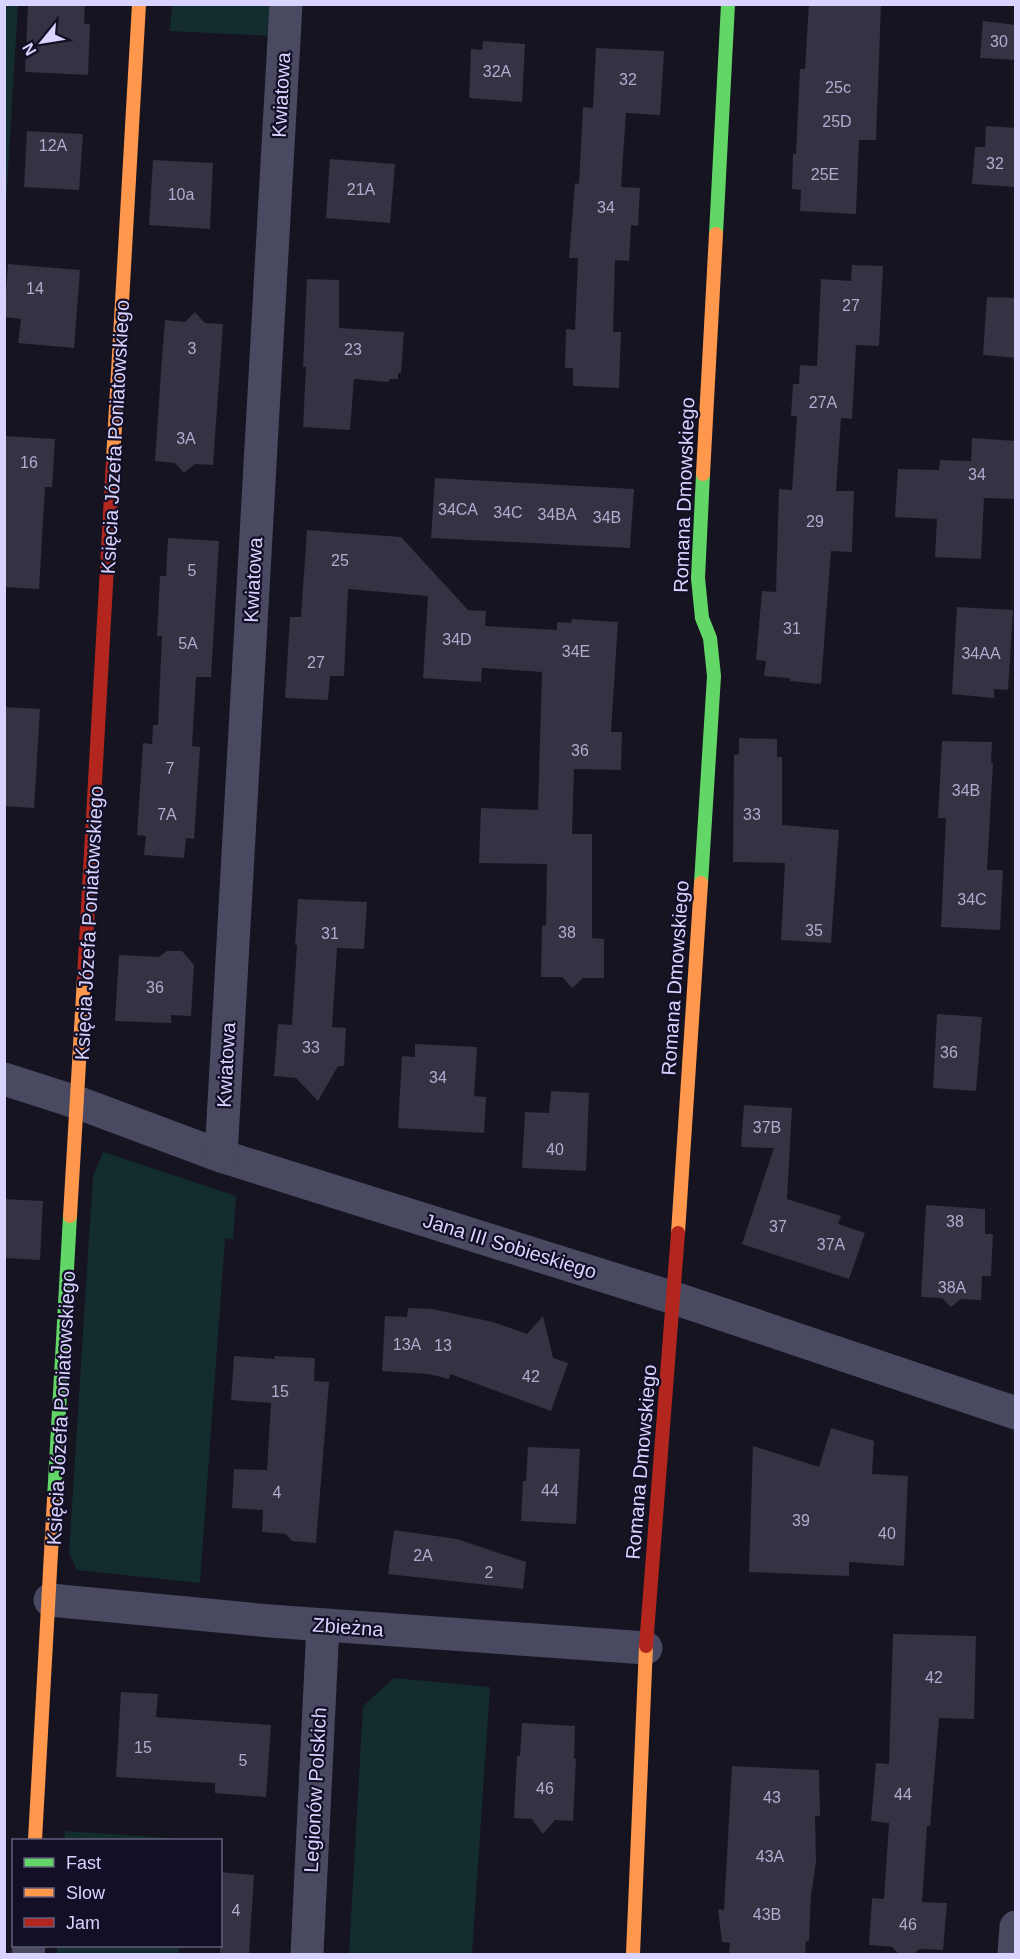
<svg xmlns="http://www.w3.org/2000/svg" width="1020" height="1959" font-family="Arial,sans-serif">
  <rect width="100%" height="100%" fill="#161421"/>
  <g fill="#132c2d">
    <polygon points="5,4 18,5 5,220 4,5"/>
    <polygon points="172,5 273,5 273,36 170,31"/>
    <polygon points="103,1152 236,1196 233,1240 225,1238 200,1583 77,1570 69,1553 93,1176"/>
    <polygon points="394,1678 490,1687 472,1954 349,1954 363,1706"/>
    <polygon points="65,1831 186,1839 185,1840 64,1840"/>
    <polygon points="57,1946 179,1946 178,1954 57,1954"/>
  </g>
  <g fill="#343243">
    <polygon points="28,4 85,4 84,24 90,24 88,75 25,72"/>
    <polygon points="809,4 881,4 876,140 859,140 856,214 800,211 801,190 792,189 793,154 796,154 800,69 805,69"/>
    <polygon points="983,21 1016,25 1016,60 980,58"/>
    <polygon points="483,41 525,44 522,102 469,98 471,49 482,50"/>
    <polygon points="596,48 664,51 660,115 626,113 621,187 640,188 638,226 631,225 629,261 615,260 613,332 621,332 619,388 573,386 573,368 565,368 566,329 575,330 578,258 569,258 575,183 579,184 583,107 593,108"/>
    <polygon points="986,126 1016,128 1015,187 972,184 975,147 985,147"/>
    <polygon points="27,131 83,134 79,190 24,187"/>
    <polygon points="330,159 395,164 390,223 326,218"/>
    <polygon points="153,160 213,163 210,229 149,225"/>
    <polygon points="8,264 80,270 74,348 18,343 21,319 4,317"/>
    <polygon points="852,265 883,266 879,346 856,345 852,419 841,418 836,491 854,491 852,552 831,551 821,684 790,681 790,678 764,676 766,661 756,660 762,591 776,592 779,489 792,490 797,416 791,416 793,384 799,384 800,365 817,366 821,279 851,281"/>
    <polygon points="307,279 339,280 339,328 404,332 401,373 398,373 398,379 389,379 389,382 354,379 350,430 303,427 306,367 303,367"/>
    <polygon points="987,297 1016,298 1016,358 983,355"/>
    <polygon points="195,312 205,323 223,324 213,465 195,464 184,473 175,463 155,461 161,371 165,320 185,322"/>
    <polygon points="4,436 55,439 52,487 45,487 39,589 4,587"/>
    <polygon points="972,438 1016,441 1016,499 984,498 981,559 935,557 937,519 895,517 898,469 939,470 940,460 971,461"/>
    <polygon points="435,478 634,489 630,548 431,538"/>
    <polygon points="307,530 401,537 468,610 486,611 485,626 557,630 557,622 571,623 572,619 618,622 611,732 622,732 621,770 574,769 572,834 592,834 592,938 604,939 604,978 583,978 572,988 562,977 541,977 542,926 546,925 547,864 479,863 481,808 538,810 542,672 482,668 481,682 423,678 428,596 348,589 344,676 330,676 328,700 285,698 290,617 301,617"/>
    <polygon points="168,538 219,541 211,677 196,677 192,746 200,747 194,839 186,838 184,858 144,855 146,836 137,835 143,743 152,744 153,725 158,725 162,636 157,636 160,576 166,576"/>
    <polygon points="957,607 1013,610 1008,690 994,689 994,698 952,694"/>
    <polygon points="4,707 40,709 34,808 4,806"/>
    <polygon points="739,738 777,739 777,757 782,757 782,825 839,830 831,943 781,940 785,863 733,862 734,755 739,754"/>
    <polygon points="942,741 992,742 991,763 993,763 987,870 1003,870 1000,930 941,927 946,818 938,818"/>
    <polygon points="298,899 367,902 364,949 337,948 332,1027 346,1028 344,1066 338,1066 318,1101 296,1078 274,1076 278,1024 292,1025 297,945 295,945"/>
    <polygon points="167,951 182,951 194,965 191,1016 171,1015 171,1023 115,1021 119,955 159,957"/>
    <polygon points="937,1014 982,1017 976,1091 933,1088"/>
    <polygon points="415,1044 477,1047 474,1096 486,1097 484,1133 398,1128 402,1056 415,1057"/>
    <polygon points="551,1091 589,1093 586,1171 522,1168 525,1112 549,1113"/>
    <polygon points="744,1105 792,1108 787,1199 841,1216 838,1224 865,1233 849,1279 742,1244 774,1148 741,1147"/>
    <polygon points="4,1199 43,1201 40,1260 4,1258"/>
    <polygon points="926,1205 985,1209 985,1234 993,1234 991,1276 982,1276 981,1300 961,1299 951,1307 942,1298 921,1297"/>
    <polygon points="408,1308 432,1309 493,1322 527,1334 543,1316 553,1358 568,1363 551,1411 450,1374 449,1379 429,1374 382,1371 385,1316 407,1317"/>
    <polygon points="234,1356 275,1359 274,1356 315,1358 314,1381 329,1382 316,1543 292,1541 286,1534 262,1532 263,1510 232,1508 234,1469 267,1470 271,1403 231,1400"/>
    <polygon points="831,1428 874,1441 872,1474 908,1476 904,1566 849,1562 849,1576 749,1572 753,1446 819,1467"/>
    <polygon points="528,1447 580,1449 576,1524 521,1521 523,1481 526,1481"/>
    <polygon points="394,1530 457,1539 526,1562 523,1589 388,1574"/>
    <polygon points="893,1634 976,1636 974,1719 939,1718 930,1826 927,1826 922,1902 947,1903 943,1950 920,1949 913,1954 899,1954 892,1947 869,1945 872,1898 884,1899 889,1823 871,1821 876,1763 889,1764"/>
    <polygon points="121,1692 158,1694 156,1717 271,1725 266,1797 215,1793 215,1783 116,1777"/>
    <polygon points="522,1723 575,1726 574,1759 576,1759 573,1821 555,1820 543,1834 532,1819 514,1818 517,1756 520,1756"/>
    <polygon points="732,1766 819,1770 820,1816 815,1816 816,1862 811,1895 809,1941 806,1941 805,1954 729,1954 730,1943 722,1942 718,1909 724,1910"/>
    <polygon points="220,1872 254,1875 249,1954 220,1954"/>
  </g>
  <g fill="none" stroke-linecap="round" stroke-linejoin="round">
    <g stroke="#4a4962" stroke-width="33">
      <polyline points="4,1079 79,1103 221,1156 674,1298 1016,1413"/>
      <polyline points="221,1156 286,4"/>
      <polyline points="50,1600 270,1621 646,1648"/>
      <polyline points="28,1954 29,1946"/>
      <polyline points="307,1954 323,1625"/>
      <polyline points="1014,1954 1016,1927"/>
    </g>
    <g stroke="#63d668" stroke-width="14">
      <polyline points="716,234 728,4"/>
      <polyline points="701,883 714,676 710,638 702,618 698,578 703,474"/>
      <polyline points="54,1499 70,1216"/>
    </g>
    <g stroke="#ff974d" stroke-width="14">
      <polyline points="113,460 139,4"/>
      <polyline points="703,474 716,234"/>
      <polyline points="70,1216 84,978"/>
      <polyline points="678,1233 701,883"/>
      <polyline points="35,1840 54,1499"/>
      <polyline points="633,1954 646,1646"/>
    </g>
    <g stroke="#b3261e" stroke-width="14">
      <polyline points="84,978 113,460"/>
      <polyline points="646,1646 678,1233"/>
    </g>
  </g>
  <g text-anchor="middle" stroke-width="4.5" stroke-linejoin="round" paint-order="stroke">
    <g font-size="16" fill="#b0acd0">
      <text x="999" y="47">30</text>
      <text x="497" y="77">32A</text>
      <text x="628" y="85">32</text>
      <text x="838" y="93">25c</text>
      <text x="837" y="127">25D</text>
      <text x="53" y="151">12A</text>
      <text x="995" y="169">32</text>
      <text x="825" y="180">25E</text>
      <text x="361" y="195">21A</text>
      <text x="181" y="200">10a</text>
      <text x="606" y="213">34</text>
      <text x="35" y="294">14</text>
      <text x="851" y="311">27</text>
      <text x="192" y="354">3</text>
      <text x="353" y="355">23</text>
      <text x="823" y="408">27A</text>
      <text x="186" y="444">3A</text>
      <text x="29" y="468">16</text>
      <text x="977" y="480">34</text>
      <text x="458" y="515">34CA</text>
      <text x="508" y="518">34C</text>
      <text x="557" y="520">34BA</text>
      <text x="607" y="523">34B</text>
      <text x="815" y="527">29</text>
      <text x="340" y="566">25</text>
      <text x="192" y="576">5</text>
      <text x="792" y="634">31</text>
      <text x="457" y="645">34D</text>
      <text x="188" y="649">5A</text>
      <text x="576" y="657">34E</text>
      <text x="981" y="659">34AA</text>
      <text x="316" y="668">27</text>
      <text x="580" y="756">36</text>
      <text x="170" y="774">7</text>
      <text x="966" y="796">34B</text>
      <text x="167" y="820">7A</text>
      <text x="752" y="820">33</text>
      <text x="972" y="905">34C</text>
      <text x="814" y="936">35</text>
      <text x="567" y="938">38</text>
      <text x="330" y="939">31</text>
      <text x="155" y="993">36</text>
      <text x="311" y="1053">33</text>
      <text x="949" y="1058">36</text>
      <text x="438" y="1083">34</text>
      <text x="767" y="1133">37B</text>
      <text x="555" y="1155">40</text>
      <text x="955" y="1227">38</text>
      <text x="778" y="1232">37</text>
      <text x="831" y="1250">37A</text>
      <text x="952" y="1293">38A</text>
      <text x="407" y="1350">13A</text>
      <text x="443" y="1351">13</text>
      <text x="531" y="1382">42</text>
      <text x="280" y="1397">15</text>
      <text x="550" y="1496">44</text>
      <text x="277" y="1498">4</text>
      <text x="801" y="1526">39</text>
      <text x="887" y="1539">40</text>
      <text x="423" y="1561">2A</text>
      <text x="489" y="1578">2</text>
      <text x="934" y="1683">42</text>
      <text x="143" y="1753">15</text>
      <text x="243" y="1766">5</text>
      <text x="545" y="1794">46</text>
      <text x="903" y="1800">44</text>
      <text x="772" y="1803">43</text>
      <text x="770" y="1862">43A</text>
      <text x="236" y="1916">4</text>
      <text x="767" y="1920">43B</text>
      <text x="908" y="1930">46</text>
    </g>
    <g font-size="20" fill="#d9d4ff" stroke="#130f26">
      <text transform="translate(281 95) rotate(-87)" y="7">Kwiatowa</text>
      <text transform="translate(115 437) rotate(-87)" y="7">Księcia Józefa Poniatowskiego</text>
      <text transform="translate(684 495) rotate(-88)" y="7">Romana Dmowskiego</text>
      <text transform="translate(253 580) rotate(-87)" y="7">Kwiatowa</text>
      <text transform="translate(89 923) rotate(-87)" y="7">Księcia Józefa Poniatowskiego</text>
      <text transform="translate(675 978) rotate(-86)" y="7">Romana Dmowskiego</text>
      <text transform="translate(226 1065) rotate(-87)" y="7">Kwiatowa</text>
      <text transform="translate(510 1246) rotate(17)" y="7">Jana III Sobieskiego</text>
      <text transform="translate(61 1408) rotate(-87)" y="7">Księcia Józefa Poniatowskiego</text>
      <text transform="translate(641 1462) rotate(-85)" y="7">Romana Dmowskiego</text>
      <text transform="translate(348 1627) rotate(4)" y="7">Zbieżna</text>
      <text transform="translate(315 1790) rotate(-87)" y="7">Legionów Polskich</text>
    </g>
  </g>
  <rect width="1020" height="1959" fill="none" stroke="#d9d4ff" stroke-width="12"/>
  <rect x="12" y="1839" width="210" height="108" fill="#130f26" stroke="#625e7d" stroke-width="1.5"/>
  <rect x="24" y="1858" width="30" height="9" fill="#63d668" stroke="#625e7d" stroke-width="1.5"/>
  <text x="66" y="1869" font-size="18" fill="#d9d4ff">Fast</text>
  <rect x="24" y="1888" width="30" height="9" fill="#ff974d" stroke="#625e7d" stroke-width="1.5"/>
  <text x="66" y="1899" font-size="18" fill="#d9d4ff">Slow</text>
  <rect x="24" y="1918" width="30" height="9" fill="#b3261e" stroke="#625e7d" stroke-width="1.5"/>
  <text x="66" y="1929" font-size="18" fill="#d9d4ff">Jam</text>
  <g transform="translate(42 42) rotate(240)" stroke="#130f26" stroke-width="4.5" paint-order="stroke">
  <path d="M0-4.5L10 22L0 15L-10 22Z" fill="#d9d4ff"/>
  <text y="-9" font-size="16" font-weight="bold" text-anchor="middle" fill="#d9d4ff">N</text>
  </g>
</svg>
